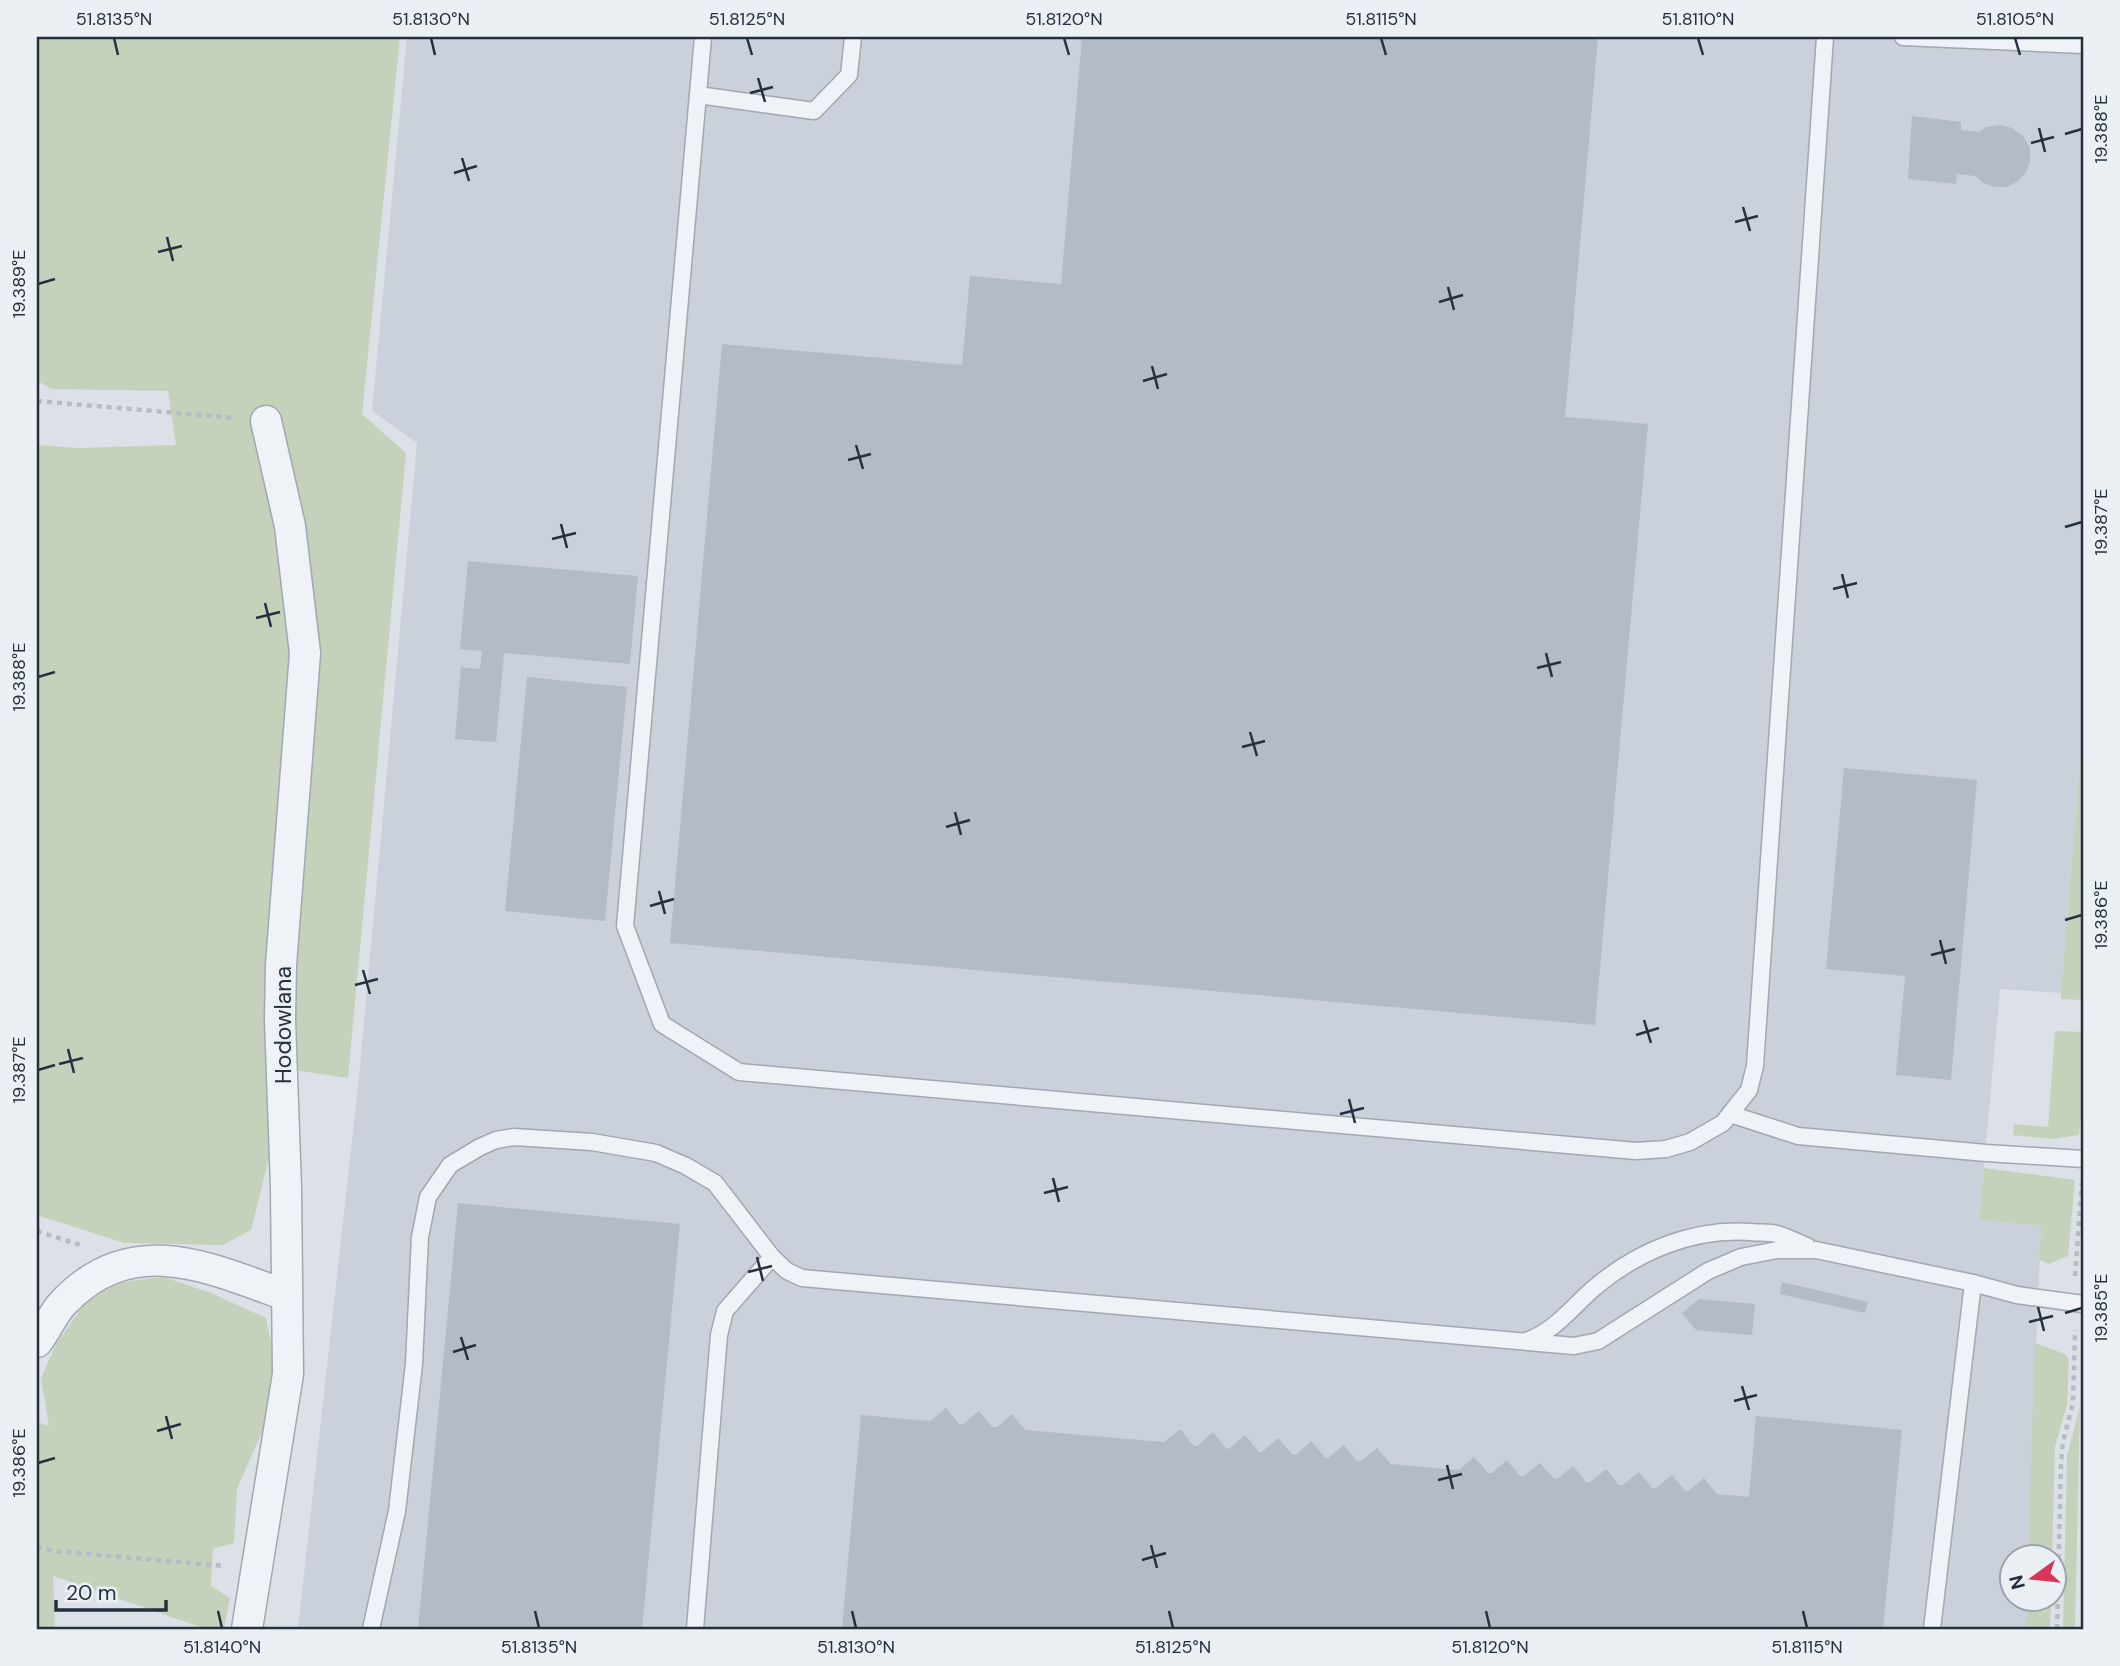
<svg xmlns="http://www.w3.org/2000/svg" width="2120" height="1666" font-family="'DM Sans',sans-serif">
  <rect width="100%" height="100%" fill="#dce1e7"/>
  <polygon fill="#cad1da" points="407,37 2083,37 2083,728 2061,993 2000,989 1979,1220 2041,1226 2028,1557 2011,1558 2011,1600 2027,1600 2026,1629 298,1629 359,1077 417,443 372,411"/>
  <g fill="#c4d2bc">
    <polygon points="37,37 400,37 362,414 406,453 348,1078 266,1066 269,1157 251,1230 223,1245 124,1243 37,1215 37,445 79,448 176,445 168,391 52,389 37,381"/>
    <polygon points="2083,728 2083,1000 2061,999 2061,993"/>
    <polygon points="2055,1031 2083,1032 2083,1093 2079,1135 2052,1139 2013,1135 2014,1124 2048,1127"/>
    <polygon points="1984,1168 2075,1180 2068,1256 2049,1264 2039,1260 2041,1226 1979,1220"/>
    <polygon points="164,1277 211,1293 266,1318 273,1352 272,1409 237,1489 234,1543 213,1549 211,1586 230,1598 224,1629 206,1629 53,1576 55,1629 37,1629 37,1422 49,1426 41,1378 56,1344 83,1306 112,1283"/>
    <polygon points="2035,1343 2065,1354 2069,1360 2067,1405 2055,1447 2052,1557 2028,1557"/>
    <polygon points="2080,1407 2075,1629 2063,1629 2067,1455"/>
    <polygon points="2027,1600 2051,1600 2050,1629 2026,1629"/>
  </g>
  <g fill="#b3bbc5">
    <polygon points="1082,37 1598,37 1565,417 1648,424 1595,1025 670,943 722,344 962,365 970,276 1061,284"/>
    <polygon points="1912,116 1961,122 1961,130 1979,132 1986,127 2000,125 2012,128 2023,136 2030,148 2030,161 2026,172 2018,181 2007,187 1995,187 1983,183 1975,176 1957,174 1956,184 1908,179"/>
    <polygon points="468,561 638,576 630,664 504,653 496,742 455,739 461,667 480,669 482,651 460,649"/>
    <polygon points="527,677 627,687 605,921 505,911"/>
    <polygon points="1844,768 1977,780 1951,1080 1896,1075 1905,976 1826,969"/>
    <polygon points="458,1203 680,1224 642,1629 418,1629"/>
    <polygon points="1782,1282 1868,1302 1865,1313 1780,1294"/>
    <polygon points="1699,1299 1755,1304 1752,1335 1696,1330 1682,1313"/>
    <polygon points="946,1408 959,1424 963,1424 979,1411 992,1427 997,1427 1012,1414 1025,1430 1164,1442 1180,1429 1193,1445 1197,1446 1213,1432 1226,1448 1229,1449 1245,1435 1259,1452 1262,1452 1278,1438 1292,1454 1296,1455 1311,1441 1325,1457 1328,1458 1344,1445 1357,1461 1361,1461 1377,1448 1391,1464 1459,1470 1474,1457 1488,1473 1492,1473 1507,1460 1520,1476 1524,1476 1540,1463 1554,1479 1557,1479 1573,1466 1586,1482 1590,1482 1606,1469 1619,1485 1623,1485 1639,1472 1652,1488 1656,1488 1672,1475 1685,1491 1688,1491 1704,1478 1717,1494 1749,1497 1756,1416 1902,1430 1883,1629 842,1629 861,1415 930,1421"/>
  </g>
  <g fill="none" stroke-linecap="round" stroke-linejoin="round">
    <g stroke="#a1a8b1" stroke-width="19">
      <g id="service">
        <polyline points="703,37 625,926 662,1024 739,1072 1636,1151 1666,1149 1690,1142 1723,1123 1749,1090 1755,1066 1825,37"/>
        <polyline points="1903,37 2083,45"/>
        <polyline points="698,95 814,111 849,75 853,37"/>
        <polyline points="1730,1114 1798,1136 1986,1153 2083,1159"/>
        <path d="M1526 1341C1555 1331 1571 1308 1593 1289 1637 1251 1693 1228 1751 1232 1759 1233 1769 1232 1777 1234 1788 1237 1798 1243 1807 1246"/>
        <polyline points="371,1629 397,1511 414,1364 420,1237 428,1197 450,1165 480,1147 496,1140 514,1137 592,1142 656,1153 686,1166 715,1183 772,1257 787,1271 802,1278 1574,1346 1598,1341 1708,1271 1741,1257 1777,1250 1816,1250 1973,1283 2017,1295 2083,1304"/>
        <polyline points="695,1629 719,1335 725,1311 772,1257"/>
        <polyline points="1932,1629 1973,1283"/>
      </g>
    </g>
    <g stroke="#a1a8b1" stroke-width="33">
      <g id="minor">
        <path d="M37 1342C47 1329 53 1313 64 1302 132 1231 208 1267 285 1295"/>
        <polyline points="247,1629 288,1374 286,1188 280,1020 281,965 305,653 290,526 266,421"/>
      </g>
    </g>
    <g stroke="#b6bcc3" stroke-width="4.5" stroke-dasharray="5 5" stroke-linecap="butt">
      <polyline points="37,401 235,418"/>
      <polyline points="37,1231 83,1246"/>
      <polyline points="2075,1276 2082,1183"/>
      <polyline points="37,1547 54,1551 224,1566"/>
      <polyline points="2057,1629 2061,1462 2063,1442 2073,1403 2075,1330"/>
    </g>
    <use href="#service" stroke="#eff2f6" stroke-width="16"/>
    <use href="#minor" stroke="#eff2f6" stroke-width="30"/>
  </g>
  <path fill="none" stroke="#25303f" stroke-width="2.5" d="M114 38 118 55M431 38 435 55M747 38 752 55M1064 38 1069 55M1381 38 1386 55M1698 38 1703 55M2015 38 2020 55M758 78 765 102M750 93 773 87M2039 128 2045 152M2065 134 2082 129M2031 143 2054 137M462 158 469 181M454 173 477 166M1743 207 1750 231M1735 222 1758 216M167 237 173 261M158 252 182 246M38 284 55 279M1448 287 1454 310M1439 302 1463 295M1152 366 1158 389M1143 381 1167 374M856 445 863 469M848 460 871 454M561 524 567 548M2065 527 2082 522M552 539 576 533M1842 574 1848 598M1833 589 1857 583M265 603 271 627M256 618 280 612M1546 653 1552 677M1537 668 1561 662M38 677 55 672M1250 732 1257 756M1242 747 1265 741M955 812 961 835M946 827 970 820M659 891 665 914M650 906 674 899M2065 920 2082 915M1940 940 1946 964M1931 955 1955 949M363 970 370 994M355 985 378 979M1644 1020 1651 1043M1636 1035 1659 1028M68 1049 74 1073M59 1064 83 1058M38 1070 55 1065M1349 1099 1355 1123M1340 1114 1364 1108M1053 1178 1059 1202M1044 1193 1068 1187M757 1257 763 1281M748 1272 772 1266M2038 1307 2044 1331M2065 1313 2082 1308M2029 1322 2053 1316M461 1337 468 1360M453 1352 476 1345M1742 1386 1749 1410M1734 1401 1757 1395M166 1416 172 1439M157 1431 181 1424M38 1463 55 1458M1447 1465 1453 1489M1438 1480 1462 1474M1151 1545 1157 1568M1142 1560 1166 1553M218 1611 222 1628M535 1611 539 1628M852 1611 856 1628M1169 1611 1173 1628M1486 1611 1490 1628M1803 1611 1807 1628"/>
  <g text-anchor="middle" stroke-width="5" stroke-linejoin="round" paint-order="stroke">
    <g font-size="23" fill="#25303f" stroke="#ebf0f5">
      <text transform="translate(283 1025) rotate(-90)" y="8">Hodowlana</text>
    </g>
  </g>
  <rect width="2120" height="1666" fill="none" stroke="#ebf0f5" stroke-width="77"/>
  <g transform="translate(2033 1578) rotate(255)"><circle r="33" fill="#ebf0f5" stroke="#9ca3ac" stroke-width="2"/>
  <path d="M0-5L12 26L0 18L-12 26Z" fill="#d7365a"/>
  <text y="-10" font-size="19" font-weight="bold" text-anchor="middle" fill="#25303f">N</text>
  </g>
  <path d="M56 1600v10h110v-10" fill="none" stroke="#25303f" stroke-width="3.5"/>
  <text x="66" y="1600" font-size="21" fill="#25303f" stroke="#ebf0f5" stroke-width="5" paint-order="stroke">20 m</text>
  <rect x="38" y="38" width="2044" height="1590" fill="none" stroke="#25303f" stroke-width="2.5"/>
  <g font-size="18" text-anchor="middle" fill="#25303f">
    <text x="114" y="25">51.8135°N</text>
    <text x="431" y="25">51.8130°N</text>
    <text x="747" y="25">51.8125°N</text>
    <text x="1064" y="25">51.8120°N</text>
    <text x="1381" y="25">51.8115°N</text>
    <text x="1698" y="25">51.8110°N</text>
    <text x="2015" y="25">51.8105°N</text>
    <text transform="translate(2101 129) rotate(-90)" y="6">19.388°E</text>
    <text transform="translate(19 284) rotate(-90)" y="6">19.389°E</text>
    <text transform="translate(2101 522) rotate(-90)" y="6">19.387°E</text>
    <text transform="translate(19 677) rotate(-90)" y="6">19.388°E</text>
    <text transform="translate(2101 915) rotate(-90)" y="6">19.386°E</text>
    <text transform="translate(19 1070) rotate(-90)" y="6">19.387°E</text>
    <text transform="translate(2101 1308) rotate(-90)" y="6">19.385°E</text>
    <text transform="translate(19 1463) rotate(-90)" y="6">19.386°E</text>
    <text x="222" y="1653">51.8140°N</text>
    <text x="539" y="1653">51.8135°N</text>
    <text x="856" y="1653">51.8130°N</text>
    <text x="1173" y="1653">51.8125°N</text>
    <text x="1490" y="1653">51.8120°N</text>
    <text x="1807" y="1653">51.8115°N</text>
  </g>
</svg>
